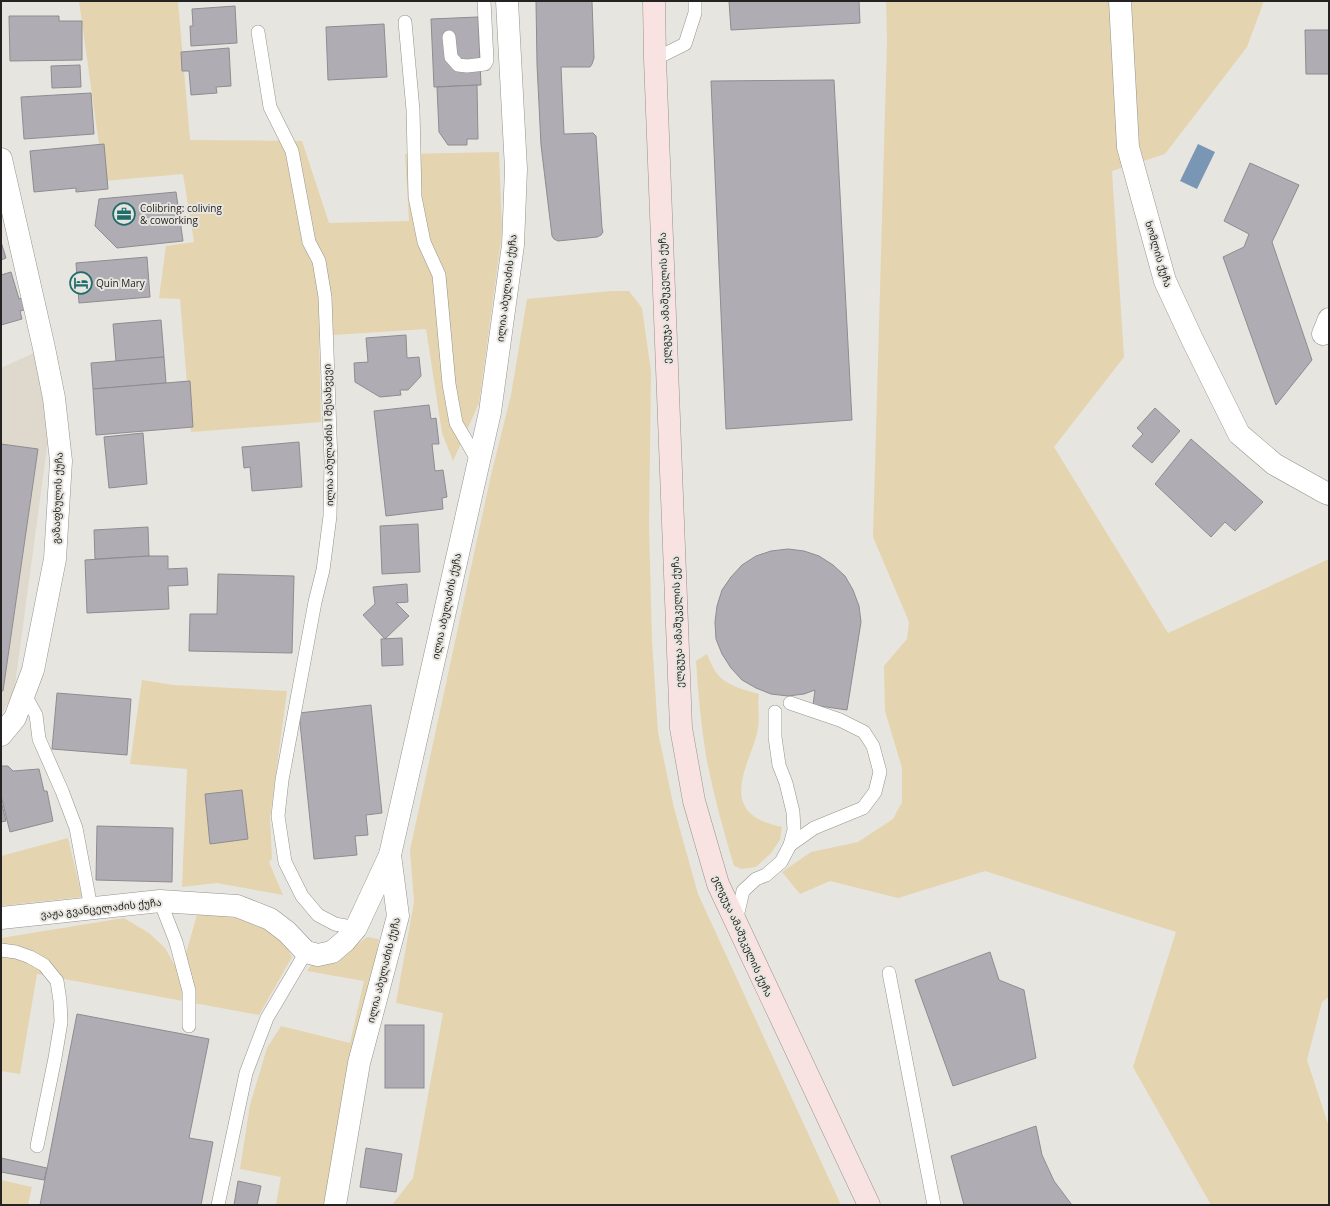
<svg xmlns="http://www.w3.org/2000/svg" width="1330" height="1206" font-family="'Open Sans','Noto Sans Georgian',sans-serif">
  <rect width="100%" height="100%" fill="#e7e5df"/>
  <polygon fill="#ded9cc" points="38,351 48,440 14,692 1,715 1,368"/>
  <g fill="#e4d5b0">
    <polygon points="79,1 178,1 190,140 302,141 329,223 409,221 405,154 499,152 502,233 479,403 453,461 442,433 426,329 319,336 321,422 191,432 180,299 159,298 166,246 194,242 183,174 104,181"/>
    <polygon points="886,1 1264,1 1247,47 1165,154 1112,171 1124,357 1054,447 1168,633 1329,559 1329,997 1322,1002 1307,1060 1329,1127 1329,1205 1211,1205 1133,1067 1176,932 985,871 898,898 830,881 800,894 782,872 811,852 858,842 893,819 902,802 902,768 885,711 884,666 907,639 909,622 873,537 887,41"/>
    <polygon points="611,291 629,291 642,308 651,371 649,526 652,641 658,732 674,808 698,894 841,1205 392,1205 413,1178 443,1013 396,1003 414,902 410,850 491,475 511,395 527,299"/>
    <path d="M707 654C710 661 713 669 718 675 727 686 746 690 759 694 757 705 760 717 758 728 756 741 750 753 746 766 734 802 744 819 782 827L780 840 771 853 756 867 742 869 734 866C723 829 713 793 706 756 701 725 698 693 696 661Z"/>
    <polygon points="142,680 174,685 287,691 270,818 272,859 269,862 283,895 217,883 182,887 187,769 130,764"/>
    <polygon points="68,838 82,897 1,906 1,856"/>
    <polygon points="198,911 246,920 279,933 292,957 259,1015 37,974 20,1074 1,1071 1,938 124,918 149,933 165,948 174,964 185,957"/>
    <polygon points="367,937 379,939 331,1205 276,1205 281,1177 240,1169 250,1105 267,1048 281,1026 350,1043 364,981 307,971 313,962 350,950"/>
    <polygon points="1,1180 32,1187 28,1205 1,1205"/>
  </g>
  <polygon fill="#7997b5" points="1198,144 1215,152 1197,189 1180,181"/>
  <g fill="#afadb3" stroke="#8e8c91">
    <polygon points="536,1 592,1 594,58 592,64 590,67 561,67 564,134 593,133 596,136 602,228 603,232 601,235 597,237 558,241 554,239 552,236 541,145 537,64"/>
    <polygon points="729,1 859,1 860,23 731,30"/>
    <polygon points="235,6 237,43 191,46 190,26 193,26 192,9"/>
    <polygon points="9,16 59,16 59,21 82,21 82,60 10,61"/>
    <polygon points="478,17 481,85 434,87 431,19"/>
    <polygon points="384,24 387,77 328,80 326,27"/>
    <polygon points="1305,30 1329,30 1329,74 1306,74"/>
    <polygon points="229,48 231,86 216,87 217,93 191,95 189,71 182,71 181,52"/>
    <polygon points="80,65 81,87 52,88 51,66"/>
    <polygon points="834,80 852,420 726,429 711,81"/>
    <polygon points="477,85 478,139 467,139 467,145 448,145 439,132 437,87"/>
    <polygon points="91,93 94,134 24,139 21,97"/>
    <polygon points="104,144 108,189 76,192 76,188 34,192 30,151"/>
    <polygon points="1250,163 1299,185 1272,242 1312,360 1276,405 1223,257 1244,247 1249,234 1224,221"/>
    <polygon points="176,192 183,241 117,248 95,226 99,199"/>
    <polygon points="1,242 6,258 1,260"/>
    <polygon points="147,257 150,297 79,303 76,263"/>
    <polygon points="11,272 19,299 24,297 28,309 20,311 22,319 1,325 1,275"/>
    <polygon points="161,320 164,357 116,361 113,324"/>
    <polygon points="406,335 407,358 419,357 421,376 408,390 400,390 401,395 380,397 355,382 354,363 368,362 366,338"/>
    <polygon points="164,357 166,383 93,389 91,363"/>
    <polygon points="190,381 193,427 96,435 93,389"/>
    <polygon points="429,405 431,419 436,418 439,444 432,444 435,471 443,470 447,497 442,498 443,509 386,516 374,411"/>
    <polygon points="1155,408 1180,431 1152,463 1132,446 1143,434 1137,428"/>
    <polygon points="143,433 147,484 109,488 104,437"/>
    <polygon points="1191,439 1263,502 1235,531 1225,522 1211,537 1155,484"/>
    <polygon points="299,442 302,487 252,491 250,467 244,468 242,447"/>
    <polygon points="1,444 38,449 3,691 1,691"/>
    <polygon points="418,524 420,572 382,574 380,526"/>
    <polygon points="148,527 149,556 95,559 94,530"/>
    <polygon points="788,549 804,551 819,556 833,565 845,576 853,590 859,606 861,622 847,710 813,705 815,690 804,694 788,696 771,694 756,688 742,680 731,668 722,654 716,639 715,622 717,606 722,590 731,577 742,565 756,556 771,551"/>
    <polygon points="149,556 168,556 168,569 187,568 188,585 168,586 169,609 87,613 85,560"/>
    <polygon points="218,574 294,576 292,653 189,651 190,614 217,614"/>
    <polygon points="407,584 408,602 396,603 409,616 385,639 363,615 375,604 373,587"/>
    <polygon points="402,638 403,665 382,666 381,639"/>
    <polygon points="57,693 131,699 127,755 52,749"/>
    <polygon points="371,705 382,813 366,815 368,835 355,836 357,855 314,859 299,713"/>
    <polygon points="1,766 8,766 13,771 39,769 44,791 47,791 53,821 10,832 1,796"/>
    <polygon points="242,790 248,839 210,844 205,794"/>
    <polygon points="1,801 6,821 1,822"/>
    <polygon points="97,826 173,828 172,882 96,880"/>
    <polygon points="990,952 999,980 1024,990 1036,1058 953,1086 915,980"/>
    <polygon points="77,1014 209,1039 189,1138 213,1142 201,1205 40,1205"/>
    <rect x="385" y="1025" width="39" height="63"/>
    <polygon points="1036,1126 1042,1155 1054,1181 1072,1205 964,1205 951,1156"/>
    <polygon points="366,1148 402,1154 396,1192 360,1187"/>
    <polygon points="1,1158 47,1168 44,1180 1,1172"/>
    <polygon points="238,1181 261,1186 257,1205 234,1205"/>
  </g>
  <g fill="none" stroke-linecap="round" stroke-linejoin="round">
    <g stroke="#95938d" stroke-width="14">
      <g id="lane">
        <polyline points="405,22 413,110 415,197 424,242 439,275 449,384 456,423 478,461"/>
        <polyline points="258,32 270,107 292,151 309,242 319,261 325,297 331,462 330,516 323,570 315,602 282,780 278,816 285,862 302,896 318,915 335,924 356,928"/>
        <polyline points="449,37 451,57 458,65 467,66 485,64 487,60 484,1"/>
        <polyline points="655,59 685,44 695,13 695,1"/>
        <polyline points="24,693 36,715 39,739 62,791 76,828 91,908"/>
        <polyline points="790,703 840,720 864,732 873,746 880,772 875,792 863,808 814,828 790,845"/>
        <polyline points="160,901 176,942 189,991 189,1026"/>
        <polyline points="736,921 743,891 756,879 766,875 781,862 790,845 794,830 793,812 786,783 779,765 775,737 775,712"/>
        <polyline points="1,950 16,952 30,957 44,965 57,981 60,1001 61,1022 55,1058 37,1146"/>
        <polyline points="889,973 934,1205"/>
        <polyline points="218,1205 246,1073 267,1018 306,952"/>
      </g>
    </g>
    <g stroke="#95938d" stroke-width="23">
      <g id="street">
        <polyline points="1120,1 1128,147 1165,281 1192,339 1239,434 1274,464 1324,492 1329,494"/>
        <polyline points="1,159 44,348 54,398 61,461 55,559 33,670 15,718 1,735"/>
        <polyline points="1323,334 1329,319"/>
        <polyline points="1,918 160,901 237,906 270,919 287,932 306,952 318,955 332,952 345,941 356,928 390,855"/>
        <polyline points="335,1205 359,1063 398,916 390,855 490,412 513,245 516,169 507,1"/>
      </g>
    </g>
    <g stroke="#95938d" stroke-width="23">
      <polyline id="secondary" points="654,1 655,59 681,728 694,801 718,884 869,1205"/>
    </g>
    <use href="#lane" stroke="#fff" stroke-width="13"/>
    <use href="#street" stroke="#fff" stroke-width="22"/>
    <use href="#secondary" stroke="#f9e2e2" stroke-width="22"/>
  </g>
  <defs>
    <g id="office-ring" transform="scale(1.15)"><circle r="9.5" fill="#e7e5df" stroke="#206c6b" stroke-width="1.5"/><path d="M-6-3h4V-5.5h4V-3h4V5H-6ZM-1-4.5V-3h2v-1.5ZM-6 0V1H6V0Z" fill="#206c6b"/></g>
    <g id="hotel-ring" transform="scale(1.15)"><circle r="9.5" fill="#e7e5df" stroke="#206c6b" stroke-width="1.5"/><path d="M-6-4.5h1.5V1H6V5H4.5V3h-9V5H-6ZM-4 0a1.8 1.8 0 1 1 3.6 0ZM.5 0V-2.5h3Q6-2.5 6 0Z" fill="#206c6b"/></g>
  </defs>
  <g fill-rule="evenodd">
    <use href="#office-ring" x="124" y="214"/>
    <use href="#hotel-ring" x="81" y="283"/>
  </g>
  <g text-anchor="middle" stroke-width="4" stroke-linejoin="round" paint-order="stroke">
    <g font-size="10" fill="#242321" stroke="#e7e5df" text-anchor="start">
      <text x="140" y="212">Colibring: coliving<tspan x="140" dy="12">&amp; coworking</tspan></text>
      <text x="96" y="287">Quin Mary</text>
    </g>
    <g font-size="10" fill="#242321" stroke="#e7e5df">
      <text transform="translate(1159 254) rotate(73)" y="4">ხომლის ქუჩა</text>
      <text transform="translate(506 288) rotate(-83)" y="4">ილია აბულაძის ქუჩა</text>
      <text transform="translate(664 298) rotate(-92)" y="4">ელგუჯა ამაშუკელის ქუჩა</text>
      <text transform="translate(328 435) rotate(-91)" y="4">ილია აბულაძის I შესახვევი</text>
      <text transform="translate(57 498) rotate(-88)" y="4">გაზაფხულის ქუჩა</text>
      <text transform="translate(446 606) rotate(-78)" y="4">ილია აბულაძის ქუჩა</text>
      <text transform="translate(677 622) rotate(-92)" y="4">ელგუჯა ამაშუკელის ქუჩა</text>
      <text transform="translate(101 908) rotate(-6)" y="4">ვაჟა გვანცელაძის ქუჩა</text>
      <text transform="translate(743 936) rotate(66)" y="4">ელგუჯა ამაშუკელის ქუჩა</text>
      <text transform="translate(383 970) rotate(-76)" y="4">ილია აბულაძის ქუჩა</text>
    </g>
  </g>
  <rect width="1330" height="1206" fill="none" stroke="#242321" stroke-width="4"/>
</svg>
